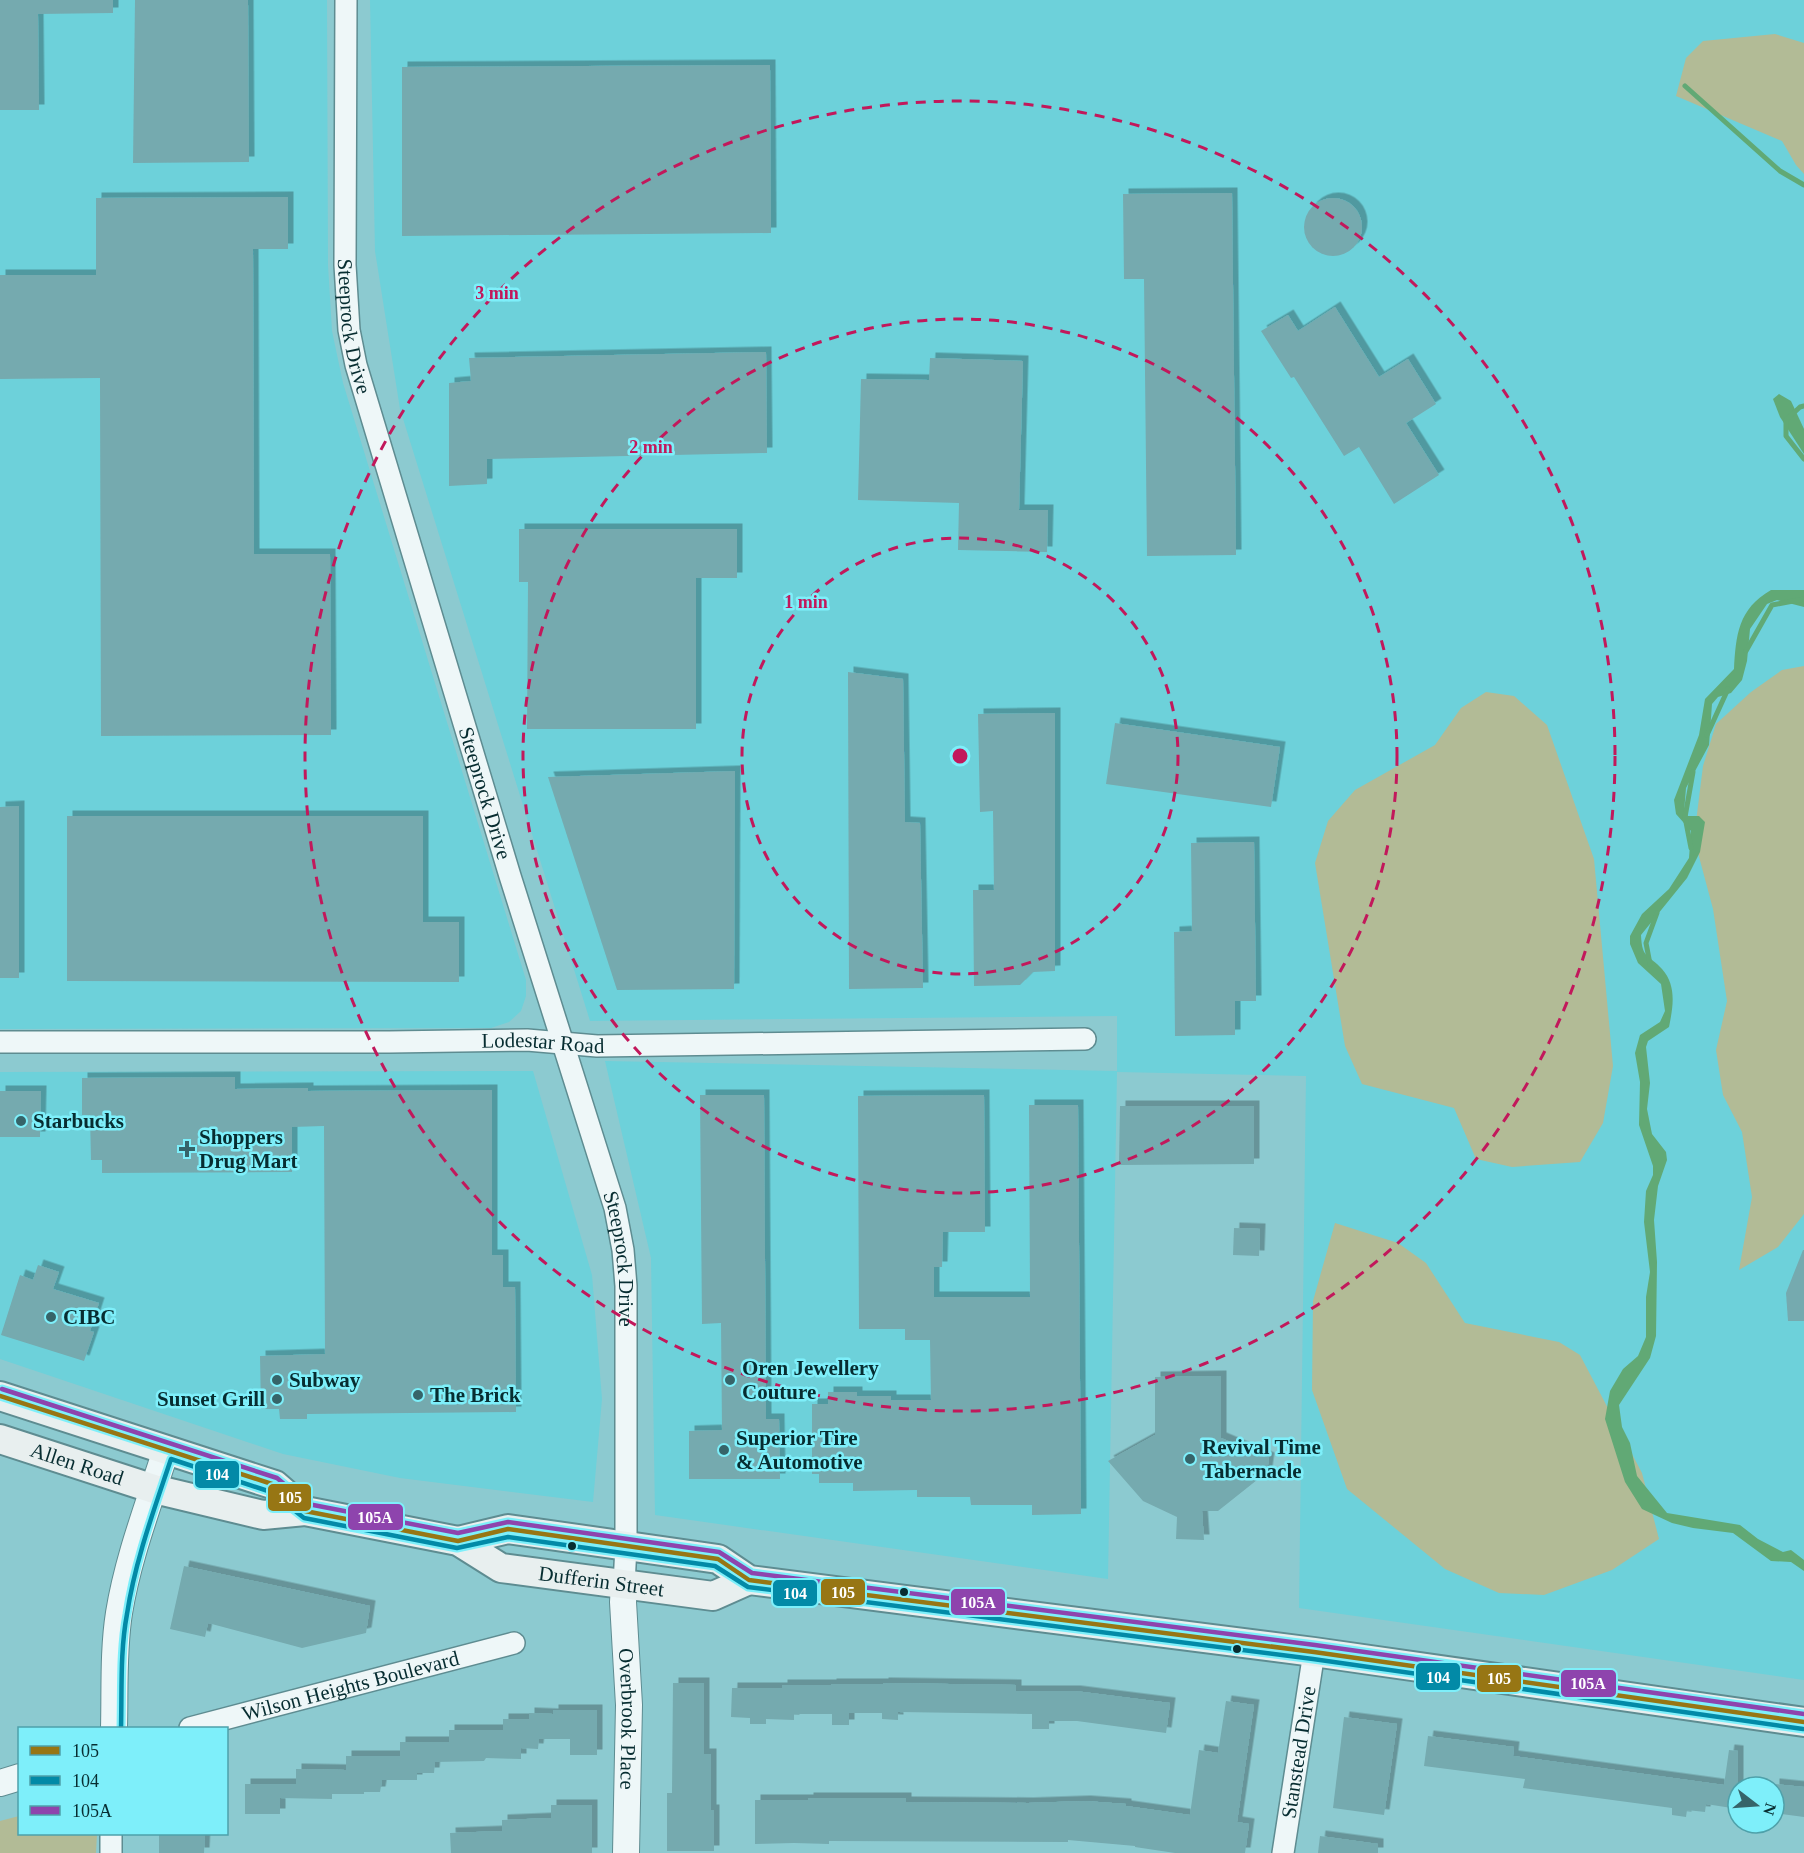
<svg xmlns="http://www.w3.org/2000/svg" width="1804" height="1853" font-family="'Times New Roman',serif">
  <defs>
    <filter id="shadow"><feDropShadow dx="5.5" dy="-5.5" stdDeviation="0" flood-color="#0004"/></filter>
  </defs>
  <rect width="100%" height="100%" fill="#8ccad0"/>
  <g fill="#6dd1da">
    <polygon points="0,0 327,0 328,265 332,331 343,383 526,980 526,996 521,1011 509,1022 491,1028 0,1029"/>
    <polygon points="370,0 1804,0 1804,1680 1299,1608 1306,1076 1117,1072 1108,1579 655,1515 651,1258 605,1061 1117,1071 1117,1016 590,1021 400,409 375,251"/>
    <polygon points="533,1071 592,1275 602,1399 593,1502 400,1478 283,1454 0,1359 0,1072"/>
  </g>
  <g fill="#b2bb96">
    <polygon points="1775,34 1804,43 1804,174 1796,165 1782,141 1676,96 1686,58 1703,41"/>
    <polygon points="1804,666 1804,1214 1778,1247 1739,1270 1752,1197 1742,1132 1723,1095 1716,1050 1727,1001 1713,909 1694,838 1703,766 1716,724 1751,692 1782,670"/>
    <polygon points="1486,692 1514,696 1547,725 1594,859 1613,1066 1603,1123 1580,1162 1512,1167 1476,1159 1454,1108 1362,1084 1345,1046 1315,863 1328,821 1355,790 1435,745 1461,708"/>
    <polygon points="1335,1223 1398,1243 1426,1263 1465,1323 1559,1342 1580,1355 1642,1473 1659,1539 1612,1570 1544,1595 1499,1593 1445,1569 1347,1489 1312,1390 1313,1301"/>
    <polygon points="19,1816 20,1834 97,1834 96,1853 0,1853 0,1821"/>
  </g>
  <g fill="#61a975">
    <polygon points="1779,394 1791,401 1804,429 1804,454 1780,417 1773,399"/>
    <path d="M1771 590H1804V607L1777 600 1767 604 1750 629 1747 661 1742 680 1731 693 1718 697 1712 704 1709 745 1686 788 1684 812 1688 816H1699L1705 822 1700 852 1687 878 1641 935C1642 960 1649 954 1662 969 1677 986 1673 1007 1669 1027L1648 1041 1646 1047 1650 1083 1647 1109 1652 1134 1666 1152 1667 1160 1658 1186 1654 1220 1657 1262 1656 1336 1650 1358 1619 1405 1622 1427 1630 1443 1637 1476 1667 1513 1740 1525 1758 1539 1783 1552 1791 1550 1804 1560V1571L1791 1562 1771 1561 1733 1533 1693 1528 1672 1523 1642 1509 1625 1482 1605 1419 1610 1391 1623 1369 1638 1356 1646 1337V1297L1650 1272 1644 1222 1646 1191 1653 1175V1166L1639 1125 1640 1082 1635 1053 1640 1035 1660 1022 1665 1011 1661 984 1638 963 1630 944V936L1642 914 1669 889 1689 858 1691 831 1676 814 1674 800 1699 735 1705 699 1734 669C1736 635 1738 609 1771 590Z"/>
  </g>
  <g fill="none" stroke-linecap="round" stroke-linejoin="round">
    <g stroke="#61a975" stroke-width="5">
      <polyline points="1685,86 1780,171 1804,185"/>
      <polyline points="1804,406 1800,407 1786,420 1786,436 1804,459"/>
      <polyline points="1746,651 1772,605 1804,599"/>
      <polyline points="1707,735 1728,689"/>
      <polyline points="1691,848 1685,817 1693,772"/>
      <polyline points="1650,964 1646,943 1657,913"/>
    </g>
  </g>
  <g fill="#75aaaf" filter="url(#shadow)">
    <polygon points="0,0 113,0 113,13 38,14 39,110 0,110"/>
    <polygon points="135,0 248,0 249,162 133,163"/>
    <polygon points="770,65 771,233 402,236 402,67"/>
    <polygon points="1232,193 1236,555 1147,556 1144,279 1124,279 1123,194"/>
    <polygon points="288,197 288,249 253,249 254,554 330,554 331,735 101,736 100,378 0,379 0,275 96,275 96,198"/>
    <circle cx="1333" cy="227" r="29"/>
    <polygon points="1335,307 1379,377 1408,359 1436,404 1406,423 1439,475 1394,504 1359,447 1344,456 1294,377 1291,378 1261,331 1288,315 1298,331"/>
    <polygon points="766,352 767,453 487,459 487,484 449,486 449,383 471,381 469,358"/>
    <polygon points="930,358 1023,361 1019,510 1048,510 1047,552 958,550 959,503 858,500 861,379 929,380"/>
    <polygon points="519,529 737,529 737,578 696,578 696,729 527,729 528,582 519,582"/>
    <polygon points="848,672 903,679 905,822 920,823 923,988 849,989"/>
    <polygon points="1055,713 1055,971 1033,972 1020,985 974,986 973,890 994,890 993,811 980,812 978,714"/>
    <polygon points="1115,723 1280,747 1271,807 1106,784"/>
    <polygon points="735,771 734,989 617,990 548,777"/>
    <polygon points="19,806 19,978 0,978 0,807"/>
    <polygon points="67,816 423,816 423,922 459,922 459,982 67,981"/>
    <polygon points="1254,842 1256,1001 1235,1001 1235,1035 1175,1036 1174,932 1192,931 1191,843"/>
    <polygon points="235,1077 235,1089 308,1088 308,1091 492,1090 492,1255 503,1255 503,1287 515,1287 516,1412 307,1414 307,1419 280,1419 279,1409 261,1409 260,1356 325,1354 324,1126 292,1127 292,1172 102,1173 102,1160 91,1160 90,1115 82,1115 82,1078"/>
    <polygon points="0,1091 41,1091 40,1137 0,1137"/>
    <polygon points="700,1095 764,1095 766,1419 779,1419 780,1479 689,1479 689,1431 722,1430 721,1323 702,1324"/>
    <polygon points="984,1095 985,1232 943,1232 942,1267 934,1267 934,1297 1030,1297 1029,1105 1078,1105 1081,1514 1032,1515 1032,1505 971,1505 970,1497 917,1497 917,1490 853,1491 853,1483 819,1483 819,1474 812,1474 812,1404 828,1404 828,1392 857,1392 857,1396 891,1396 891,1400 931,1400 930,1340 905,1340 905,1329 859,1329 858,1096"/>
    <polygon points="1120,1106 1254,1106 1254,1164 1119,1165"/>
    <polygon points="1234,1228 1260,1229 1259,1256 1233,1255"/>
    <polygon points="1803,1250 1804,1250 1804,1321 1788,1321 1786,1293"/>
    <polygon points="38,1265 59,1272 53,1289 99,1303 90,1331 94,1332 84,1361 1,1335 20,1275 33,1280"/>
    <polygon points="1221,1376 1221,1438 1269,1458 1267,1472 1218,1511 1202,1511 1204,1540 1176,1539 1177,1517 1143,1501 1108,1461 1155,1435 1155,1377"/>
    <polygon points="184,1566 370,1606 366,1633 302,1648 208,1623 205,1637 170,1629"/>
    <polygon points="673,1683 704,1683 704,1754 711,1754 711,1810 714,1810 714,1851 667,1851 667,1793 672,1793"/>
    <polygon points="883,1683 1016,1685 1016,1691 1075,1691 1170,1703 1166,1733 1077,1721 1049,1721 1049,1729 1032,1729 1032,1714 898,1712 898,1720 882,1719 882,1713 849,1713 849,1725 832,1725 832,1714 794,1714 794,1720 766,1719 766,1724 750,1724 750,1718 731,1717 732,1688 782,1688 782,1685 831,1685 831,1684 883,1684"/>
    <polygon points="1226,1701 1254,1705 1237,1822 1249,1824 1245,1853 1175,1853 1135,1847 1135,1846 1068,1840 1068,1842 829,1841 829,1844 794,1843 755,1844 755,1800 808,1800 808,1798 906,1798 906,1802 1028,1803 1085,1801 1126,1804 1126,1806 1190,1815 1199,1750 1218,1753"/>
    <polygon points="553,1710 597,1710 597,1755 570,1755 570,1739 539,1739 538,1749 521,1748 521,1759 486,1758 484,1761 435,1762 434,1773 417,1773 417,1780 382,1780 380,1792 364,1792 364,1794 332,1794 332,1799 280,1798 280,1814 245,1814 245,1784 296,1784 296,1769 346,1770 346,1756 400,1756 400,1742 449,1742 449,1730 503,1730 503,1719 529,1719 529,1713 553,1714"/>
    <polygon points="1344,1717 1397,1724 1384,1815 1333,1808"/>
    <polygon points="1428,1736 1514,1747 1513,1756 1724,1785 1729,1750 1738,1751 1738,1809 1706,1804 1705,1812 1687,1810 1686,1817 1672,1815 1672,1808 1523,1788 1525,1779 1424,1766"/>
    <polygon points="1774,1784 1804,1787 1804,1817 1774,1813"/>
    <polygon points="551,1805 592,1805 592,1853 451,1853 450,1833 502,1831 502,1820 551,1818"/>
    <polygon points="159,1833 205,1833 204,1853 159,1853"/>
    <polygon points="1320,1836 1378,1844 1378,1853 1318,1853"/>
  </g>
  <g fill="none" stroke-linecap="round" stroke-linejoin="round">
    <g stroke="#5e8c91" stroke-width="24">
      <g id="minor">
        <path id="s1" d="M346 0 345 265 349 330 356 365 510 876 615 1208 623 1250 626 1286V1546L624 1585"/>
        <path id="s2" d="M0 1042H389L527 1040 597 1046 1085 1039"/>
        <path id="s3" d="M190 1728 514 1643"/>
        <polyline points="111,1834 111,1853"/>
        <path id="s4" d="M1283 1853 1314 1652"/>
      </g>
    </g>
    <g stroke="#5e8c91" stroke-width="28">
      <g id="tertiary">
        <path id="s5" d="M624 1585 623 1602 629 1705 626 1853"/>
        <path d="M114 1728C115 1690 113 1651 119 1613 128 1557 149 1504 166 1450"/>
        <polyline points="0,1783 20,1777"/>
      </g>
    </g>
    <g stroke="#5e8c91" stroke-width="32">
      <g id="secondary">
        <polyline points="0,1396 275,1485 305,1511"/>
        <path id="s6" d="M0 1439 154 1489 263 1515 305 1511 458 1541 501 1568 713 1596 749 1580"/>
        <polyline points="458,1541 508,1529 718,1559 749,1580 1314,1652 1804,1722"/>
      </g>
    </g>
    <use href="#minor" stroke="#eef7f8" stroke-width="21"/>
    <use href="#tertiary" stroke="#eef7f8" stroke-width="26"/>
    <use href="#secondary" stroke="#e8efef" stroke-width="28"/>
    <g stroke="#7eeffa" stroke-width="9">
      <polyline id="bus-1" points="0,1396 275,1485 305,1511 458,1541 508,1529 718,1559 749,1580 1314,1652 1804,1722"/>
    </g>
    <g stroke="#7eeffa" stroke-width="9">
      <path id="bus-2" d="M121 1728C122 1690 120 1651 127 1614 135 1561 154 1510 171 1459L271 1492 304 1518 457 1548 508 1537 715 1566 748 1587 1313 1659 1803 1729"/>
    </g>
    <g stroke="#7eeffa" stroke-width="9">
      <polyline id="bus-3" points="2,1389 277,1478 308,1504 458,1533 508,1522 719,1552 752,1573 1315,1645 1804,1714"/>
    </g>
    <use href="#bus-1" stroke="#977614" stroke-width="4.5"/>
    <use href="#bus-2" stroke="#028aa7" stroke-width="4.5"/>
    <use href="#bus-3" stroke="#8e44ad" stroke-width="4.5"/>
  </g>
  <g fill="none" stroke="#c2185b" stroke-width="3" stroke-dasharray="10 8">
    <circle cx="960" cy="756" r="218"/>
    <circle cx="960" cy="756" r="437"/>
    <circle cx="960" cy="756" r="655"/>
  </g>
  <g fill="#366469" stroke="#7eeffa" stroke-width="2">
    <circle cx="21" cy="1121" r="6"/>
    <path d="M184 1140h6v6h6v6h-6v6h-6v-6h-6v-6h6z"/>
    <circle cx="51" cy="1317" r="6"/>
    <circle cx="277" cy="1380" r="6"/>
    <circle cx="730" cy="1380" r="6"/>
    <circle cx="418" cy="1395" r="6"/>
    <circle cx="277" cy="1399" r="6"/>
    <circle cx="724" cy="1450" r="6"/>
    <circle cx="1190" cy="1459" r="6"/>
  </g>
  <g fill="#072d31" stroke="#7eeffa" stroke-width="2">
    <circle cx="572" cy="1546" r="5"/>
    <circle cx="904" cy="1592" r="5"/>
    <circle cx="1237" cy="1649" r="5"/>
  </g>
  <g text-anchor="middle" stroke-width="5" stroke-linejoin="round" paint-order="stroke">
    <g font-size="21" fill="#072d31" stroke="#7eeffa">
      <text dy="7" stroke="none"><textPath href="#s1" startOffset="327">Steeprock Drive</textPath></text>
      <text dy="7" stroke="none"><textPath href="#s1" startOffset="813">Steeprock Drive</textPath></text>
      <text dy="7" stroke="none"><textPath href="#s2" startOffset="543">Lodestar Road</textPath></text>
      <text dy="7" stroke="none"><textPath href="#s1" startOffset="1299">Steeprock Drive</textPath></text>
      <text dy="7" stroke="none"><textPath href="#s6" startOffset="81">Allen Road</textPath></text>
      <text dy="7" stroke="none"><textPath href="#s6" startOffset="624">Dufferin Street</textPath></text>
      <text dy="7" stroke="none"><textPath href="#s3" startOffset="166">Wilson Heights Boulevard</textPath></text>
      <text dy="7" stroke="none"><textPath href="#s5" startOffset="134">Overbrook Place</textPath></text>
      <text dy="7" stroke="none"><textPath href="#s4" startOffset="102">Stanstead Drive</textPath></text>
    </g>
    <g font-size="21" font-weight="bold" fill="#072d31" stroke="#7eeffa" text-anchor="start">
      <text x="33" y="1128">Starbucks</text>
      <text x="199" y="1144">Shoppers<tspan x="199" dy="24">Drug Mart</tspan></text>
      <text x="63" y="1324">CIBC</text>
      <text x="742" y="1375">Oren Jewellery<tspan x="742" dy="24">Couture</tspan></text>
      <text x="289" y="1387">Subway</text>
      <text x="430" y="1402">The Brick</text>
      <text x="265" y="1406" text-anchor="end">Sunset Grill</text>
      <text x="736" y="1445">Superior Tire<tspan x="736" dy="24">&amp; Automotive</tspan></text>
      <text x="1202" y="1454">Revival Time<tspan x="1202" dy="24">Tabernacle</tspan></text>
    </g>
  </g>
  <circle cx="960" cy="756" r="9" fill="#c2185b" stroke="#7eeffa" stroke-width="3"/>
  <g font-size="18" text-anchor="middle" font-weight="bold" fill="#c2185b" stroke="#7eeffa" stroke-width="5" stroke-linejoin="round" paint-order="stroke">
    <text x="497" y="299">3 min</text>
    <text x="651" y="453">2 min</text>
    <text x="806" y="608">1 min</text>
  </g>
  <g stroke="#7eeffa" stroke-width="2">
    <rect x="194" y="1460" width="46" height="29" rx="6" fill="#028aa7"/>
    <rect x="267" y="1483" width="45" height="29" rx="6" fill="#977614"/>
    <rect x="347" y="1503" width="57" height="28" rx="6" fill="#8e44ad"/>
    <rect x="820" y="1578" width="46" height="28" rx="6" fill="#977614"/>
    <rect x="772" y="1579" width="46" height="28" rx="6" fill="#028aa7"/>
    <rect x="950" y="1588" width="56" height="28" rx="6" fill="#8e44ad"/>
    <rect x="1415" y="1662" width="46" height="29" rx="6" fill="#028aa7"/>
    <rect x="1476" y="1664" width="46" height="29" rx="6" fill="#977614"/>
    <rect x="1560" y="1669" width="57" height="29" rx="6" fill="#8e44ad"/>
  </g>
  <g font-size="16" text-anchor="middle" font-weight="bold" fill="#fff">
    <text x="217" y="1480">104</text>
    <text x="290" y="1503">105</text>
    <text x="375" y="1523">105A</text>
    <text x="843" y="1598">105</text>
    <text x="795" y="1599">104</text>
    <text x="978" y="1608">105A</text>
    <text x="1438" y="1683">104</text>
    <text x="1499" y="1684">105</text>
    <text x="1588" y="1689">105A</text>
  </g>
  <rect x="18" y="1727" width="210" height="108" fill="#7eeffa" stroke="#4ea1aa" stroke-width="1.5"/>
  <rect x="30" y="1746" width="30" height="9" fill="#977614" stroke="#4ea1aa" stroke-width="1.5"/>
  <text x="72" y="1757" font-size="18" fill="#072d31">105</text>
  <rect x="30" y="1776" width="30" height="9" fill="#028aa7" stroke="#4ea1aa" stroke-width="1.5"/>
  <text x="72" y="1787" font-size="18" fill="#072d31">104</text>
  <rect x="30" y="1806" width="30" height="9" fill="#8e44ad" stroke="#4ea1aa" stroke-width="1.5"/>
  <text x="72" y="1817" font-size="18" fill="#072d31">105A</text>
  <g transform="translate(1756 1805) rotate(107)"><circle r="28" fill="#7eeffa" stroke="#4ea1aa" stroke-width="1.5"/>
  <path d="M0-4.5L10 22L0 15L-10 22Z" fill="#366469"/>
  <text y="-9" font-size="16" font-weight="bold" text-anchor="middle" fill="#072d31">N</text>
  </g>
</svg>
